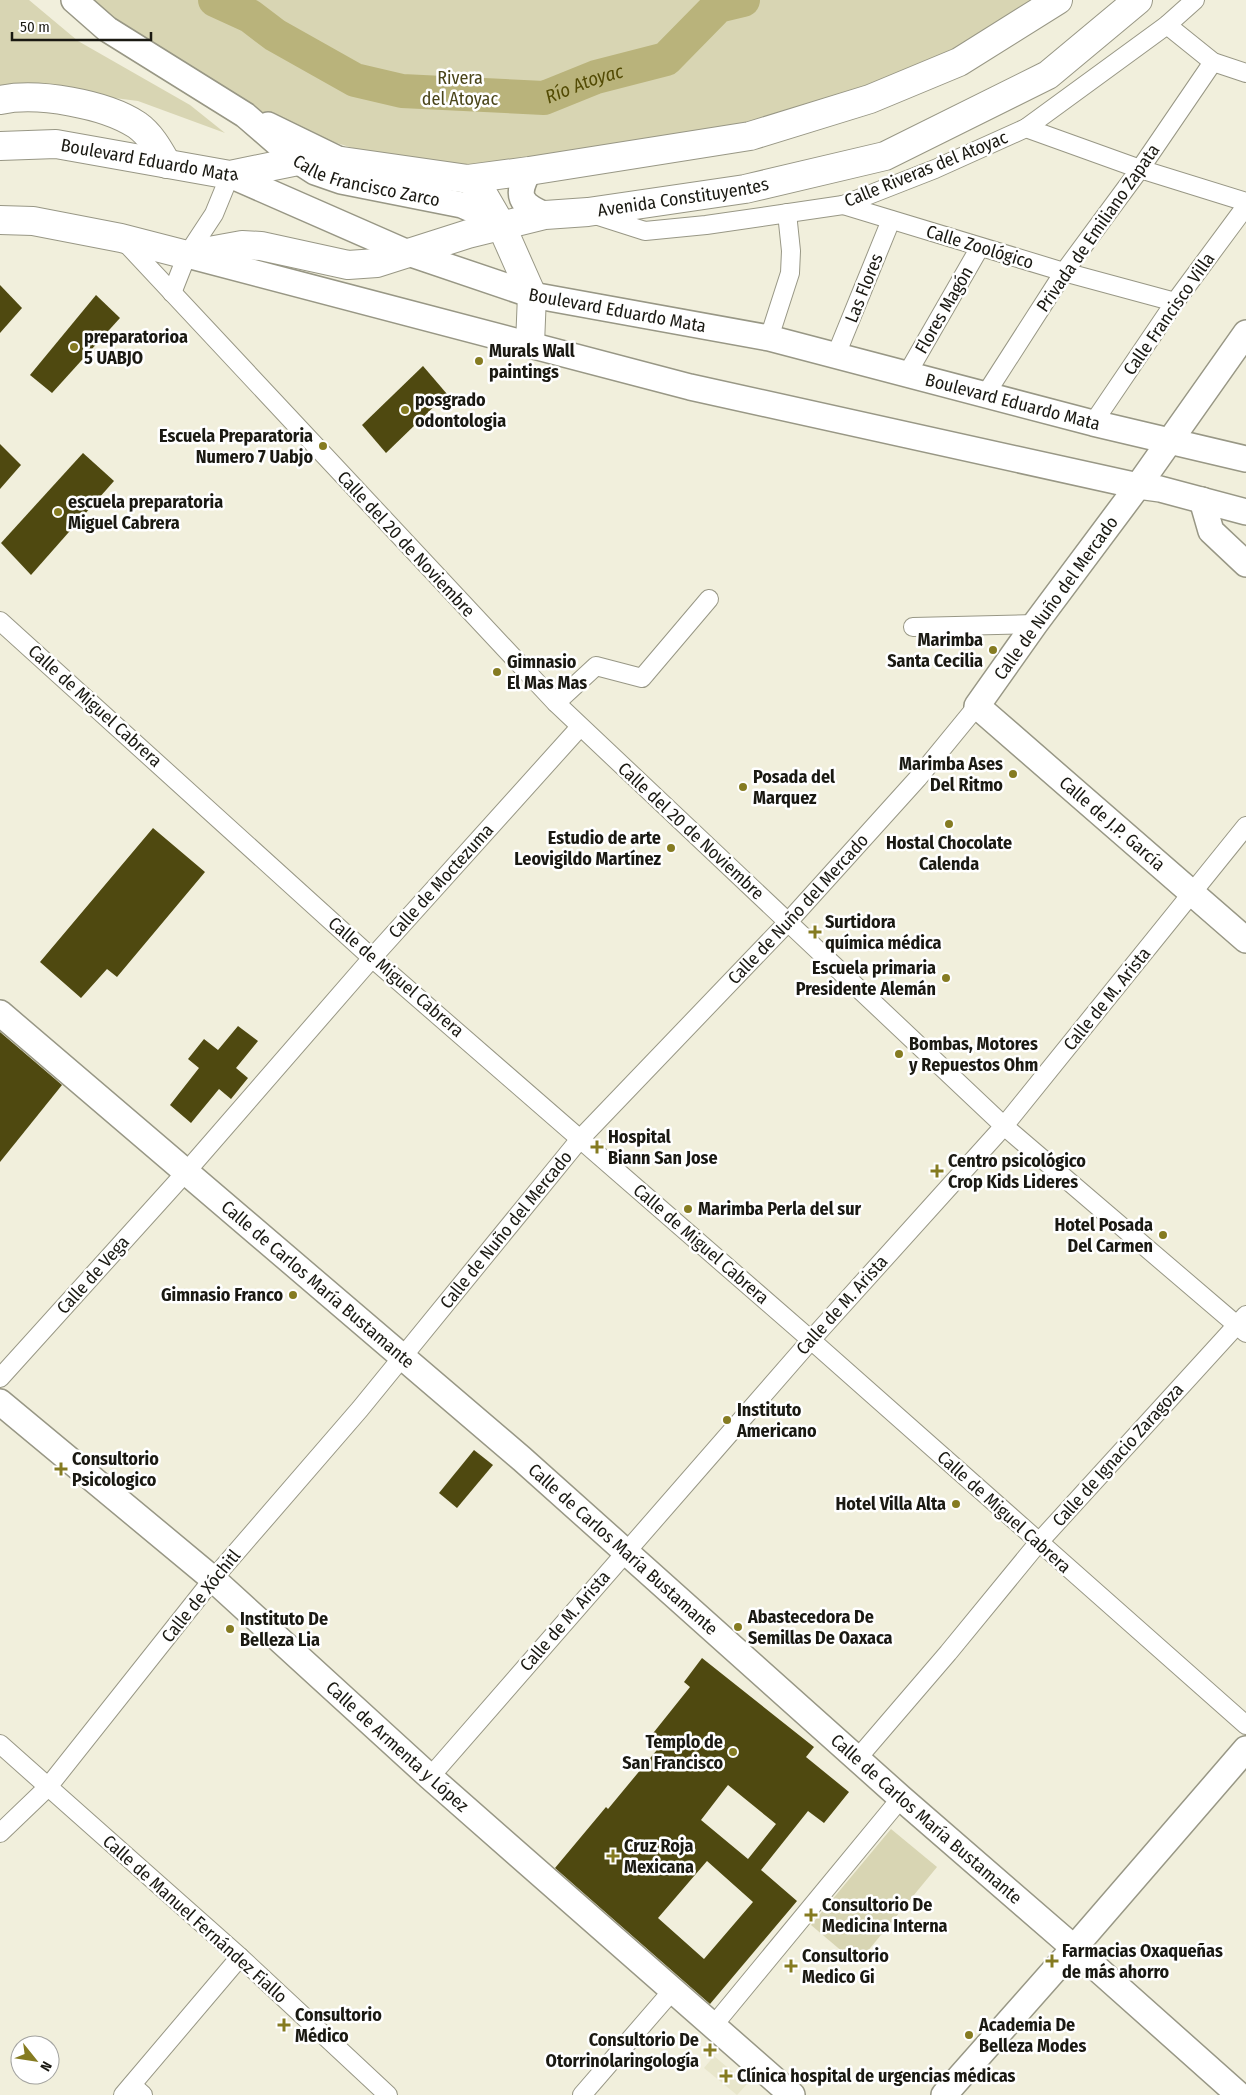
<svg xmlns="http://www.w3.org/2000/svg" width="1246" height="2095" font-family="'Fira Sans Condensed',sans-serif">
  <rect width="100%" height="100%" fill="#f1efdc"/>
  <polygon fill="#e8e6cb" points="714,2056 747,2084 737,2095 704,2068"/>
  <g fill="#d8d5b3">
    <polygon points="0,0 29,0 78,41 190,105 225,133 138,101 83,94 0,91"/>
    <polygon points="79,0 1058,0 885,93 750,136 451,178 245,115"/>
    <polygon points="891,1829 937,1867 857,1964 811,1925"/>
  </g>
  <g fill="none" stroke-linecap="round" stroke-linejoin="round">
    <path stroke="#b9b37b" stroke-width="34" id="s1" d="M215 0 250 16 275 35 355 80 402 91 544 98 596 77 666 59 718 6 743 0"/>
  </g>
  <g fill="#4f4910" fill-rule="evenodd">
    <polygon points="0,285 22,308 0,333"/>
    <polygon points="96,295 120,318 52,393 30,375"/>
    <polygon points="423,366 447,394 386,453 362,425"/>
    <polygon points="0,444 21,465 0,489"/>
    <polygon points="83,453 114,481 31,575 1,543"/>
    <polygon points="153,828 205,872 117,977 107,969 81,998 40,962"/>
    <polygon points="238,1026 258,1041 236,1068 248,1078 231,1099 219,1089 191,1123 170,1105 199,1068 188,1059 204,1039 218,1050"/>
    <polygon points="0,1032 62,1085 0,1162"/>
    <polygon points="474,1450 493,1465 457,1508 439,1493"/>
    <path d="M702 1658 814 1747 806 1757 849 1792 824 1823 808 1811 761 1870 797 1901 710 2004 555 1868 606 1807 608 1809 661 1745 650 1737 690 1687 684 1682ZM728 1785 776 1824 748 1859 701 1820ZM707 1861 753 1902 704 1959 658 1918Z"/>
  </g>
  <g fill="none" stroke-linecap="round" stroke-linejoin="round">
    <g stroke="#989785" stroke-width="20">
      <g id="street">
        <polyline points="1167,25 1213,62 1246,73"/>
        <polyline points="1026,128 1140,169 1246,202"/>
        <polyline points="843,205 1064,272 1175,302"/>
        <polyline points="595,215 645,231 706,225 843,205 935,169 1026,128 1167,25 1195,0"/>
        <polyline points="123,240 556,703 1004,1126 1246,1333"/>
        <polyline points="172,293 187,255 214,214 230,175"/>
        <polyline points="769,338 790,273 791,251 787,213"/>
        <polyline points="836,355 891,220"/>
        <polyline points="907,374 980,247"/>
        <polyline points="985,395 1064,272 1140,169 1213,62"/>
        <polyline points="1093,423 1175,302 1246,206"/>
        <polyline points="0,621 372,958 811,1340 1246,1725"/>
        <polyline points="913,627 1035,624"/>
        <polyline points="556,703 596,666 642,678 709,599"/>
        <polyline points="0,1378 186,1172 372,958 580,727"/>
        <polyline points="0,1744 240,1957 388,2095"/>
        <polyline points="857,1759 948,1653 1039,1542 1246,1315"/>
        <polyline points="430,1777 811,1340 1004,1126 1246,826"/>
        <path id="s2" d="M0 1833 48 1787 213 1579 360 1409 580 1139 788 922 918 778 977 706"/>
        <polyline points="713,2026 901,1798"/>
        <polyline points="132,2085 143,2095"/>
        <polyline points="123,2095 240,1957"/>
        <polyline points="582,2095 672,1991"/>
      </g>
    </g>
    <g stroke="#989785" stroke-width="28">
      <g id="secondary">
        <path id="s3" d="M74 0 107 29 245 115 298 161 315 172 341 181 462 205 480 213 501 225"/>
        <polyline points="268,125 342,161"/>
        <path d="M529 171C515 196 520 204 545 215"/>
        <path id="s4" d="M230 175 408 253 532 295 769 338 1093 423 1246 459"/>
        <polyline points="187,255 690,387 1138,486 1160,489 1246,512"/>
        <path id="s5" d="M1246 333 1138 486 1035 624 977 706 1246 940"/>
        <polyline points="1202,500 1211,531 1246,564"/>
        <path id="s6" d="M0 1013 522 1459 901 1798 1074 1948 1239 2095"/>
        <path id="s7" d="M0 1402 213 1579 430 1777 792 2095"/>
        <polyline points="944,2095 1074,1948 1246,1749"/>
      </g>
    </g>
    <g stroke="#989785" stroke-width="30">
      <g id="primary">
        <path d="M0 100C38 92 105 104 137 125 151 135 159 150 167 164"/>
        <path id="s8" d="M0 146 56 144 230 175 298 161H342L468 179 529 171 750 136 870 99 959 62 1058 0"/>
        <polyline points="468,179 479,187 501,225 532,295 530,344"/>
        <path id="s9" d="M0 220 33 221 121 238 187 255 242 245 261 246 348 265 377 263 468 234 545 215 588 212 745 189 885 156 1048 75 1138 0"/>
      </g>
    </g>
    <use href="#street" stroke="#fff" stroke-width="18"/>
    <use href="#secondary" stroke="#fff" stroke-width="25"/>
    <use href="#primary" stroke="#fff" stroke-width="28"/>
  </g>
  <g fill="#857b21" stroke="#fff" stroke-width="2">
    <circle cx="74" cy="347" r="5"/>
    <circle cx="479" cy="361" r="5"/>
    <circle cx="405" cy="410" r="5"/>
    <circle cx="323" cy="446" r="5"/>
    <circle cx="58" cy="512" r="5"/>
    <circle cx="993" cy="650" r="5"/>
    <circle cx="497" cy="672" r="5"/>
    <circle cx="1013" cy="774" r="5"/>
    <circle cx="743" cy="787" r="5"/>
    <circle cx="949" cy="824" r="5"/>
    <circle cx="671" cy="848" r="5"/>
    <path d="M812.5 924.5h5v5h5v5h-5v5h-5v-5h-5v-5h5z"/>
    <circle cx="946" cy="978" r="5"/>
    <circle cx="899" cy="1054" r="5"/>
    <path d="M594.5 1139.5h5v5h5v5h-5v5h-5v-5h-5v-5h5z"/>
    <path d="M934.5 1163.5h5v5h5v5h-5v5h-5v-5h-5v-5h5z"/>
    <circle cx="688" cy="1209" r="5"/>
    <circle cx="1163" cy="1235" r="5"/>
    <circle cx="293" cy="1295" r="5"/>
    <circle cx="727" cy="1420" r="5"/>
    <path d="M58.5 1461.5h5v5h5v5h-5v5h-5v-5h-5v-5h5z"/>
    <circle cx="956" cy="1504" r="5"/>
    <circle cx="738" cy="1627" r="5"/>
    <circle cx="230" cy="1629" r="5"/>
    <circle cx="733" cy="1752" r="5"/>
    <path d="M610.5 1848.5h5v5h5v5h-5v5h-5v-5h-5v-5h5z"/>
    <path d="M808.5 1907.5h5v5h5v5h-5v5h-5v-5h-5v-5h5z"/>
    <path d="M1049.5 1953.5h5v5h5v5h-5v5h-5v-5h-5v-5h5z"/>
    <path d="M788.5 1958.5h5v5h5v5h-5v5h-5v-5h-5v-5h5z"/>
    <path d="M281.5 2017.5h5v5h5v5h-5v5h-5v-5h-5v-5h5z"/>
    <circle cx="969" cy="2035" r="5"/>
    <path d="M707.5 2042.5h5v5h5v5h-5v5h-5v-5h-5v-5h5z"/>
    <path d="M723.5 2068.5h5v5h5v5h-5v5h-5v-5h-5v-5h5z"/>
  </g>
  <g text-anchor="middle" stroke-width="5" stroke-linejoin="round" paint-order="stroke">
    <g font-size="18" fill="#4a4519" stroke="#fff">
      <text x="460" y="84">Rivera<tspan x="460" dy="21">del Atoyac</tspan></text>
    </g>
    <g font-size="18" fill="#1a1912" stroke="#fff">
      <text dy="6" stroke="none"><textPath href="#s8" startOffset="151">Boulevard Eduardo Mata</textPath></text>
      <text transform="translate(926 169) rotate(-22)" y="6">Calle Riveras del Atoyac</text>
      <text dy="6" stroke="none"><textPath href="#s3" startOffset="349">Calle Francisco Zarco</textPath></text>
      <text dy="6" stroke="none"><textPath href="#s9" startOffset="698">Avenida Constituyentes</textPath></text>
      <text transform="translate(1098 228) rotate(-55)" y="6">Privada de Emiliano Zapata</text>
      <text transform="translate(980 247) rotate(17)" y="6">Calle Zoológico</text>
      <text transform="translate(864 288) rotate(-68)" y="6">Las Flores</text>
      <text dy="6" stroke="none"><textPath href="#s4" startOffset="412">Boulevard Eduardo Mata</textPath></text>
      <text transform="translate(944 310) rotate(-60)" y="6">Flores Magón</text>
      <text transform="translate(1169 314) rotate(-55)" y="6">Calle Francisco Villa</text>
      <text dy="6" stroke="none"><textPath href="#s4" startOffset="818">Boulevard Eduardo Mata</textPath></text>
      <text transform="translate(406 544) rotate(47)" y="6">Calle del 20 de Noviembre</text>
      <text transform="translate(1056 598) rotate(-54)" y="6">Calle de Nuño del Mercado</text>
      <text transform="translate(95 706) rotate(42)" y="6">Calle de Miguel Cabrera</text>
      <text dy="6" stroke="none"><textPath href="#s5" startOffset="639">Calle de J.P. García</textPath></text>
      <text transform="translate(691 831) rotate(43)" y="6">Calle del 20 de Noviembre</text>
      <text transform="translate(441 881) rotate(-48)" y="6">Calle de Moctezuma</text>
      <text dy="6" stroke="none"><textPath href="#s2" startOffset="1222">Calle de Nuño del Mercado</textPath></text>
      <text transform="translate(396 977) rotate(41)" y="6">Calle de Miguel Cabrera</text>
      <text transform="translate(1107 999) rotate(-51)" y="6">Calle de M. Arista</text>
      <text dy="6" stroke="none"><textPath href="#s2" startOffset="788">Calle de Nuño del Mercado</textPath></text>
      <text transform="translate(701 1244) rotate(41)" y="6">Calle de Miguel Cabrera</text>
      <text transform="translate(93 1275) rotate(-48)" y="6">Calle de Vega</text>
      <text dy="6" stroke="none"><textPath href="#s6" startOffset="418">Calle de Carlos María Bustamante</textPath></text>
      <text transform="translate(842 1305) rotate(-48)" y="6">Calle de M. Arista</text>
      <text transform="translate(1118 1455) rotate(-48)" y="6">Calle de Ignacio Zaragoza</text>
      <text transform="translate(1004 1512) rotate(42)" y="6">Calle de Miguel Cabrera</text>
      <text dy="6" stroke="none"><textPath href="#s6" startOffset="822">Calle de Carlos María Bustamante</textPath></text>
      <text transform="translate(201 1596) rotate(-51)" y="6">Calle de Xóchitl</text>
      <text transform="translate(565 1621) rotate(-49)" y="6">Calle de M. Arista</text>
      <text dy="6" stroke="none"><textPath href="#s7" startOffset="526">Calle de Armenta y López</textPath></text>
      <text dy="6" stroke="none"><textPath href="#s6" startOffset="1228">Calle de Carlos María Bustamante</textPath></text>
      <text transform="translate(195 1919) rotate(42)" y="6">Calle de Manuel Fernández Fiallo</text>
    </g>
    <g font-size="18" font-weight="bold" fill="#1a1912" stroke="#fff" text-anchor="start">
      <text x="84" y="343">preparatorioa<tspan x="84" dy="21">5 UABJO</tspan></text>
      <text x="489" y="357">Murals Wall<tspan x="489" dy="21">paintings</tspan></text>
      <text x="415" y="406">posgrado<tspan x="415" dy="21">odontologia</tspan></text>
      <text x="313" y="442" text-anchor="end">Escuela Preparatoria<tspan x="313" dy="21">Numero 7 Uabjo</tspan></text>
      <text x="68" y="508">escuela preparatoria<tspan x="68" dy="21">Miguel Cabrera</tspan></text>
      <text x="983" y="646" text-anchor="end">Marimba<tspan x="983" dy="21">Santa Cecilia</tspan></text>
      <text x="507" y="668">Gimnasio<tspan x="507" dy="21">El Mas Mas</tspan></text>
      <text x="1003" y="770" text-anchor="end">Marimba Ases<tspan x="1003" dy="21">Del Ritmo</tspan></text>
      <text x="753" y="783">Posada del<tspan x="753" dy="21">Marquez</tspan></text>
      <text x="661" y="844" text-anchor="end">Estudio de arte<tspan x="661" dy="21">Leovigildo Martínez</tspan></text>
      <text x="949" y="849" text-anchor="middle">Hostal Chocolate<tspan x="949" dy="21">Calenda</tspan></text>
      <text x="825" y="928">Surtidora<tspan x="825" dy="21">química médica</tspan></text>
      <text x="936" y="974" text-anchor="end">Escuela primaria<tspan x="936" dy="21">Presidente Alemán</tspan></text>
      <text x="909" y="1050">Bombas, Motores<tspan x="909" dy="21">y Repuestos Ohm</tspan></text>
      <text x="608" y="1143">Hospital<tspan x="608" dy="21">Biann San Jose</tspan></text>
      <text x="948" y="1167">Centro psicológico<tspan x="948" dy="21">Crop Kids Lideres</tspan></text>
      <text x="698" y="1215">Marimba Perla del sur</text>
      <text x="1153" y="1231" text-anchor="end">Hotel Posada<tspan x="1153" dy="21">Del Carmen</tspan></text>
      <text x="283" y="1301" text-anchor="end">Gimnasio Franco</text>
      <text x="737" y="1416">Instituto<tspan x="737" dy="21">Americano</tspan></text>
      <text x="72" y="1465">Consultorio<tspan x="72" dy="21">Psicologico</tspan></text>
      <text x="946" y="1510" text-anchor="end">Hotel Villa Alta</text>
      <text x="748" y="1623">Abastecedora De<tspan x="748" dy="21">Semillas De Oaxaca</tspan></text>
      <text x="240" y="1625">Instituto De<tspan x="240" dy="21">Belleza Lia</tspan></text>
      <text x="723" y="1748" text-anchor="end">Templo de<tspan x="723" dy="21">San Francisco</tspan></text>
      <text x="624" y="1852">Cruz Roja<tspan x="624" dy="21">Mexicana</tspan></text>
      <text x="822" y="1911">Consultorio De<tspan x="822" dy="21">Medicina Interna</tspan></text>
      <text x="1062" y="1957">Farmacias Oxaqueñas<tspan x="1062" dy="21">de más ahorro</tspan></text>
      <text x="802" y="1962">Consultorio<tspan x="802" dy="21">Medico Gi</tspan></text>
      <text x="295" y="2021">Consultorio<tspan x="295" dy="21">Médico</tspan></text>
      <text x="979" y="2031">Academia De<tspan x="979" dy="21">Belleza Modes</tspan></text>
      <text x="699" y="2046" text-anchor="end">Consultorio De<tspan x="699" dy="21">Otorrinolaringología</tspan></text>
      <text x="737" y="2082">Clínica hospital de urgencias médicas</text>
    </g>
    <g font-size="19" font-style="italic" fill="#534b04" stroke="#fff">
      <text dy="7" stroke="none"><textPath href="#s1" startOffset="395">Río Atoyac</textPath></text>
    </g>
  </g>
  <g transform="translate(35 2060) rotate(120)"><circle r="24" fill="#ffffff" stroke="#a3a3a0"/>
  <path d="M0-4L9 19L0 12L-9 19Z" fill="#857b21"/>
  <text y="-8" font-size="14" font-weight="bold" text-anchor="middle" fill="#1a1912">N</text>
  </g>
  <path d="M12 32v8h139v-8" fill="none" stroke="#1a1912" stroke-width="2.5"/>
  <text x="20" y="32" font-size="15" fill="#1a1912" stroke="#ffffff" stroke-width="4" paint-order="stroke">50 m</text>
</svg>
